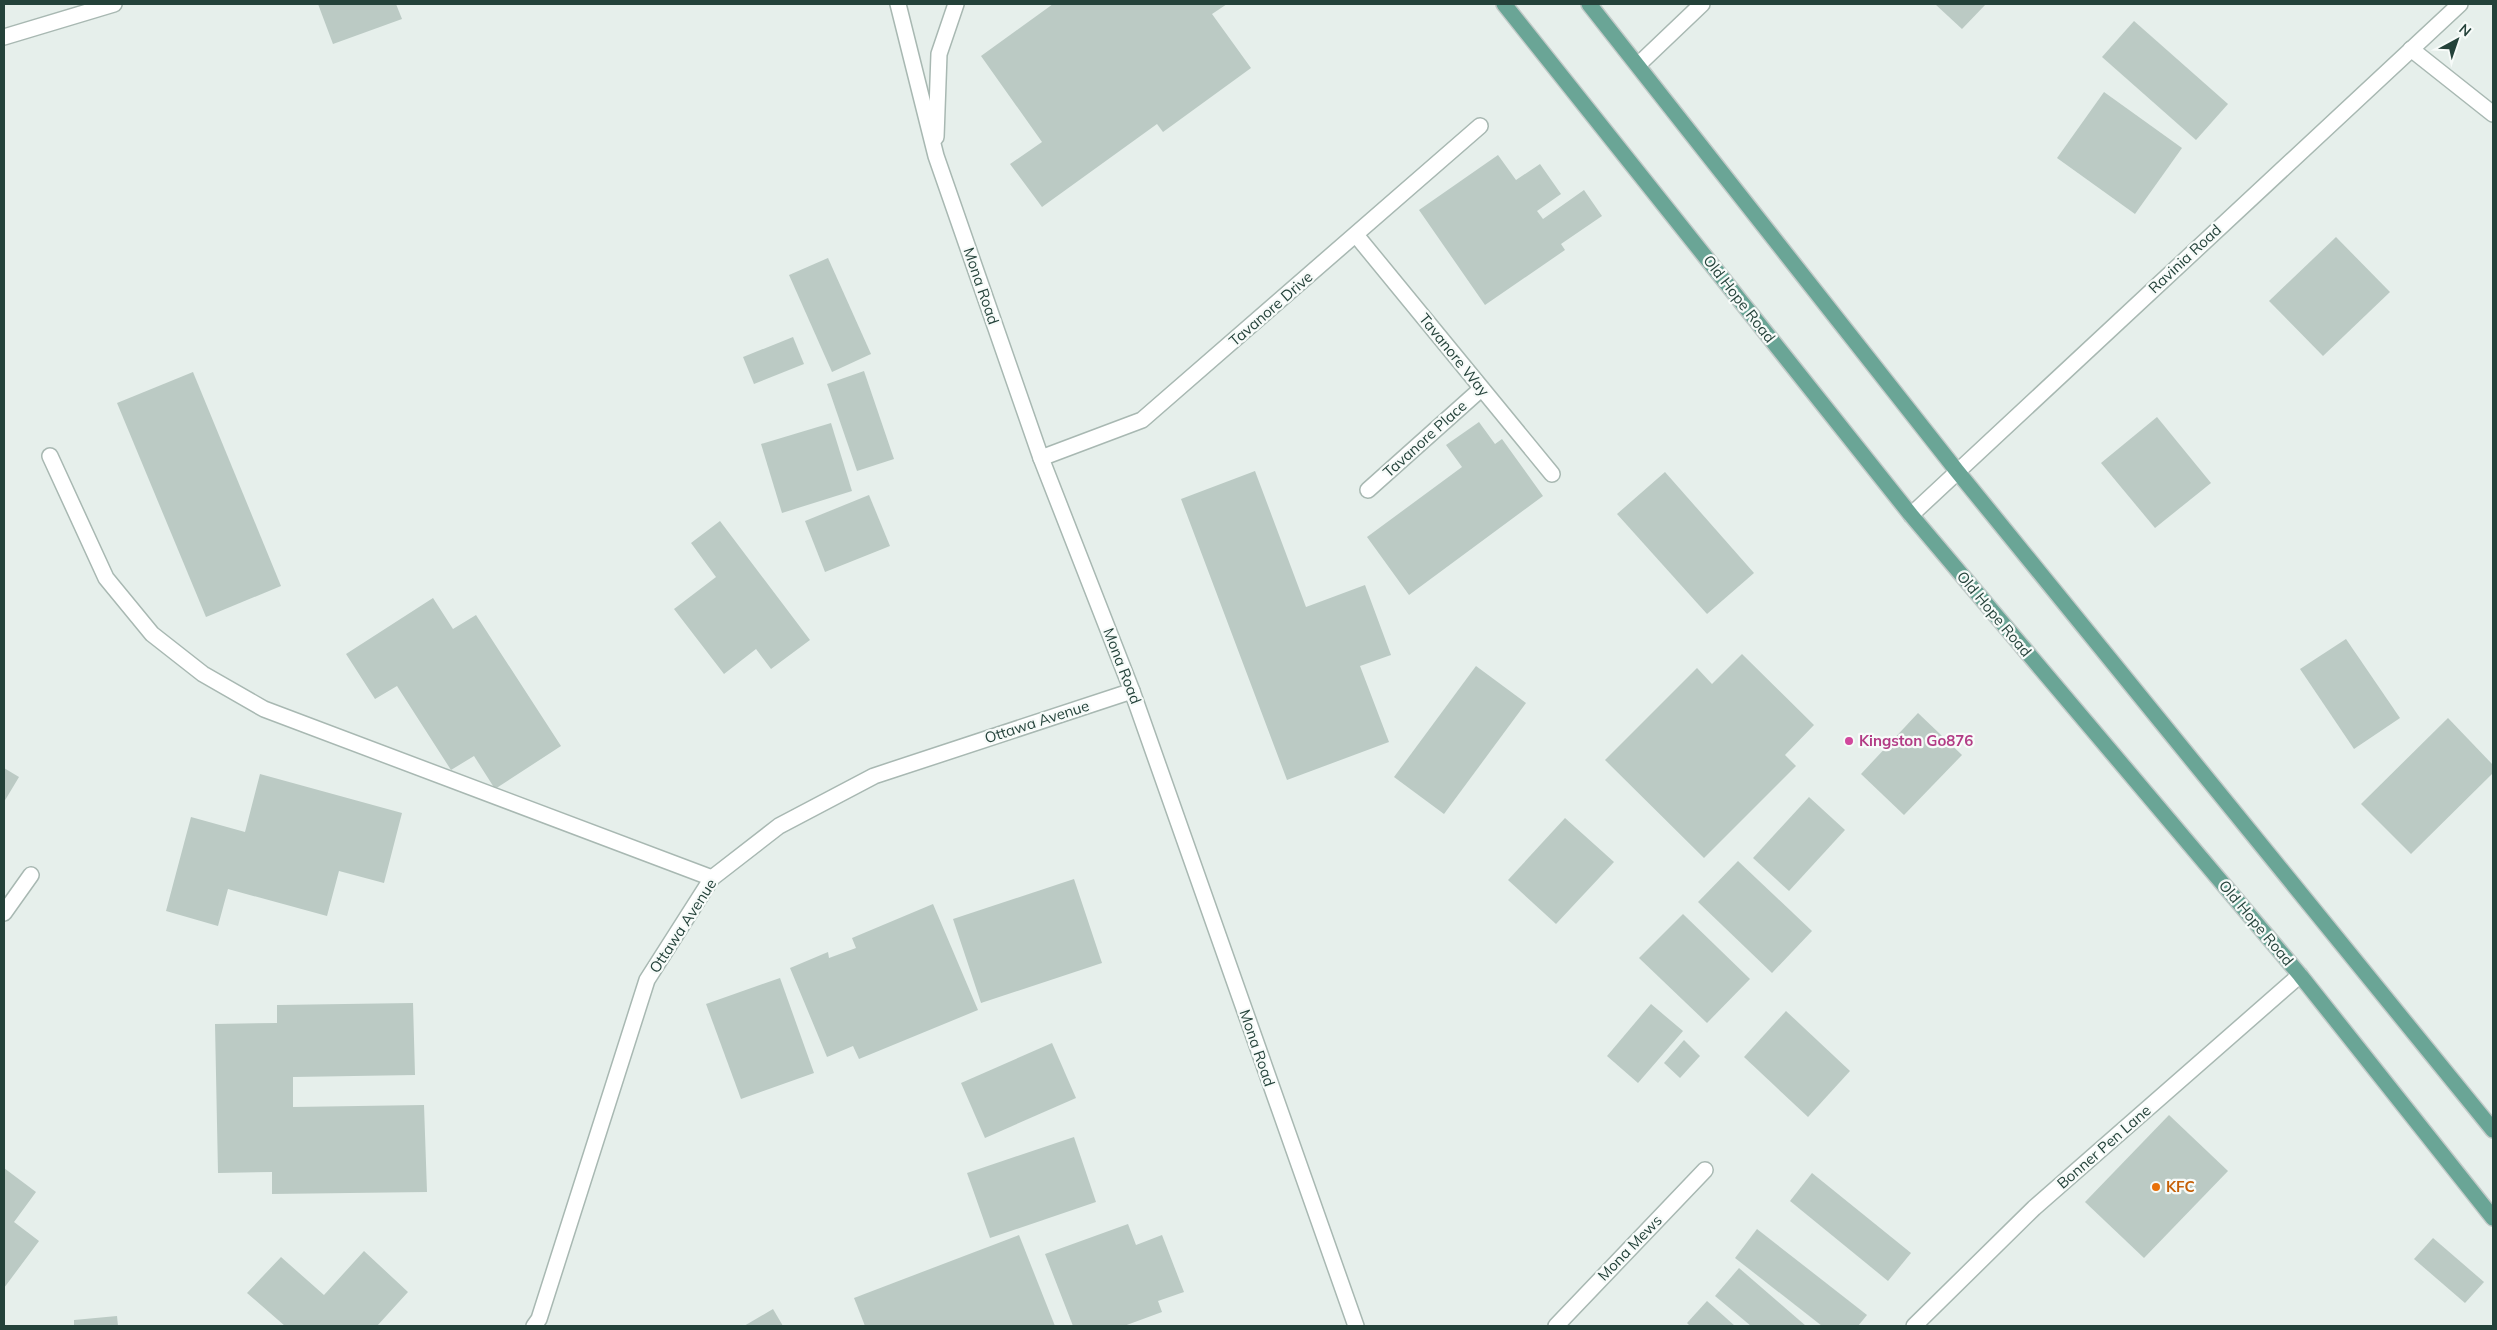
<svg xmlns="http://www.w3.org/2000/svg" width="2497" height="1330" font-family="Mulish,sans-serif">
  <rect width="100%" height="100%" fill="#e6efeb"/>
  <g fill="#bbcac4">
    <polygon points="318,4 396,4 402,19 333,44"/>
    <polygon points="1053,4 1227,4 1212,14 1251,68 1163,132 1157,124 1042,207 1010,164 1042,142 981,56"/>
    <polygon points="1935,4 1986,4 1962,29"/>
    <polygon points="2134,21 2228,104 2196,140 2102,57"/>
    <polygon points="2104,92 2182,148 2135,214 2057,158"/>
    <polygon points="1498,155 1516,180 1540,164 1561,194 1537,211 1543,219 1584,190 1602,216 1561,244 1565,250 1485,305 1419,210"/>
    <polygon points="2336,237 2390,292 2323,356 2269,301"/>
    <polygon points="828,258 871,354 832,372 789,275"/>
    <polygon points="793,337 804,364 754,384 743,357"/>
    <polygon points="864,371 894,459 857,471 827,384"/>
    <polygon points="193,372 281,586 206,617 117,403"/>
    <polygon points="2157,417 2211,483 2155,528 2101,463"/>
    <polygon points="1479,422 1495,444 1502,439 1543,496 1409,595 1367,537 1462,467 1446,445"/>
    <polygon points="831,423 852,491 782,513 761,444"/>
    <polygon points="1255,471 1306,607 1365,585 1391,655 1360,666 1389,742 1287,780 1181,499"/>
    <polygon points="1665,472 1754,573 1707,614 1617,514"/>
    <polygon points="869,495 890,546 825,572 805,521"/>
    <polygon points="720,521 810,640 771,669 756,649 724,674 674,609 716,577 691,543"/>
    <polygon points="433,598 453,629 476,615 561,746 495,789 474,756 451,770 397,686 375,699 346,654"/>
    <polygon points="2346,639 2400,718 2354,749 2300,669"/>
    <polygon points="1742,654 1814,725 1785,755 1796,766 1704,858 1605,760 1697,668 1712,684"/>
    <polygon points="1476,666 1526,703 1444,814 1394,777"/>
    <polygon points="1918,713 1962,755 1904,815 1861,774"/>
    <polygon points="2448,718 2493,765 2493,773 2411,854 2361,804"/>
    <polygon points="4,768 19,777 4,802"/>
    <polygon points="260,774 402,813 384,883 339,871 327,916 228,889 218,926 166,911 191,817 245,832"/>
    <polygon points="1809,797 1845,830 1789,891 1753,858"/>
    <polygon points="1565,818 1614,862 1556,924 1508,880"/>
    <polygon points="1738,861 1812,931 1772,973 1698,902"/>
    <polygon points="1074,879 1102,963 981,1003 953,919"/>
    <polygon points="933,904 978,1010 859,1059 853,1046 827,1057 790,968 828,952 829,958 856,948 852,938"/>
    <polygon points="1683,914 1750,979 1707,1023 1639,958"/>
    <polygon points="780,978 814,1073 741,1099 706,1004"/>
    <polygon points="413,1003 415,1075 293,1077 293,1107 424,1105 427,1192 272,1194 272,1172 218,1173 215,1024 277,1023 277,1005"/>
    <polygon points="1651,1004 1683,1031 1638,1083 1607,1056"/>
    <polygon points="1786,1011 1850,1071 1808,1117 1744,1057"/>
    <polygon points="1684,1040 1700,1056 1680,1078 1664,1063"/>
    <polygon points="1052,1043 1076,1098 985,1138 961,1083"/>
    <polygon points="2169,1115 2228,1171 2144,1258 2085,1202"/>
    <polygon points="1074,1137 1096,1202 990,1238 967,1173"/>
    <polygon points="4,1168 36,1192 14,1222 39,1241 4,1288"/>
    <polygon points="1812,1173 1911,1253 1888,1281 1790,1201"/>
    <polygon points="1128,1224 1136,1245 1162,1235 1184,1292 1158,1301 1162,1312 1124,1326 1073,1326 1045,1254"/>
    <polygon points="1757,1229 1867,1315 1858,1326 1822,1326 1735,1258"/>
    <polygon points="1019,1235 1055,1326 865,1326 854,1298"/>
    <polygon points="2433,1238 2484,1282 2465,1303 2414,1259"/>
    <polygon points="364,1251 408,1292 377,1326 285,1326 247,1293 281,1257 324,1295"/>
    <polygon points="1739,1268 1806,1326 1751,1326 1715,1296"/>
    <polygon points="1707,1301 1735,1326 1690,1326 1687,1323"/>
    <polygon points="773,1309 783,1326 744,1326"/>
    <polygon points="117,1316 118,1326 74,1326 74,1320"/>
  </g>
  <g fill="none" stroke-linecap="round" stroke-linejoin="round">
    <g stroke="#a8b8b2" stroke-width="18">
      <g id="minor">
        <polyline points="898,4 936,156 1041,458 1132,691 1356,1326"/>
        <polyline points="4,37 114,4"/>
        <polyline points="2411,49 2493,114"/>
        <polyline points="1639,64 1702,4"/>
        <polyline points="936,137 939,54 956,4"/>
        <polyline points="1356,235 1552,474"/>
        <polyline points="50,456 106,578 152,634 203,674 264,709 712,878"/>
        <polyline points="1041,458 1142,420 1480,126"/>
        <polyline points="1368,490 1481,389"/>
        <polyline points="1911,515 2460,4"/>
        <polyline points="4,913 31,875"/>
        <polyline points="534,1326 539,1319 647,980 712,878 779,826 874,776 1132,691"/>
        <polyline points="1556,1326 1705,1170"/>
        <polyline points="1914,1326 2034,1208 2300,975"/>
      </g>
    </g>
    <g stroke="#c2cac8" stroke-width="18">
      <g id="major">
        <polyline points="1504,4 1911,515 2300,975 2493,1218"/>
        <polyline points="1589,4 1957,471 2493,1130"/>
      </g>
    </g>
    <use href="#minor" stroke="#fff" stroke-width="15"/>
    <use href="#major" stroke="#6aa596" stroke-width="15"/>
  </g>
  <circle fill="#d1479c" stroke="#f7fbf9" stroke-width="2" cx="1849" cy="741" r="5"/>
  <circle fill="#e8710a" stroke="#f7fbf9" stroke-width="2" cx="2156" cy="1187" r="5"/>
  <g text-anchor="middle" stroke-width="4.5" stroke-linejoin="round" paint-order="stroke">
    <g font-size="15" fill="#24423a" stroke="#f7fbf9">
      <text transform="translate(2185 259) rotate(-43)" y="5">Ravinia Road</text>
      <text transform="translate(981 286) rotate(71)" y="5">Mona Road</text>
      <text transform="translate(1739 299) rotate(52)" y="5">Old Hope Road</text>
      <text transform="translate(1271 309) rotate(-41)" y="5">Tavanore Drive</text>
      <text transform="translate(1454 355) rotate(51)" y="5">Tavanore Way</text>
      <text transform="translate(1425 439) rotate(-42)" y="5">Tavanore Place</text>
      <text transform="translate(1994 614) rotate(50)" y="5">Old Hope Road</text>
      <text transform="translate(1122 666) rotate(69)" y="5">Mona Road</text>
      <text transform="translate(1037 722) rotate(-18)" y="5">Ottawa Avenue</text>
      <text transform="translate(2256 923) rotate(50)" y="5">Old Hope Road</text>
      <text transform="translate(683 926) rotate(-57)" y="5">Ottawa Avenue</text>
      <text transform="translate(1257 1048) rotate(71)" y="5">Mona Road</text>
      <text transform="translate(2104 1147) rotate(-41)" y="5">Bonner Pen Lane</text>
      <text transform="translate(1630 1248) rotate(-46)" y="5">Mona Mews</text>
    </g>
    <g font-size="15" font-weight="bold" fill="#b23c85" stroke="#f7fbf9" text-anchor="start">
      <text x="1859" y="746">Kingston Go876</text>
    </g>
    <g font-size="15" font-weight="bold" fill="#c56008" stroke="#f7fbf9" text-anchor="start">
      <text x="2166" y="1192">KFC</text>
    </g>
  </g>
  <rect width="2497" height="1330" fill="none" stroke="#24423a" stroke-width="10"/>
  <g transform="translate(2457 40) rotate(40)" stroke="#f7fbf9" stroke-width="4" paint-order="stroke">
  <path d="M0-4L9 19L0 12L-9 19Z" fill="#24423a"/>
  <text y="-8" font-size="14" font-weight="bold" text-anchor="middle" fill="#24423a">N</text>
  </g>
</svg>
